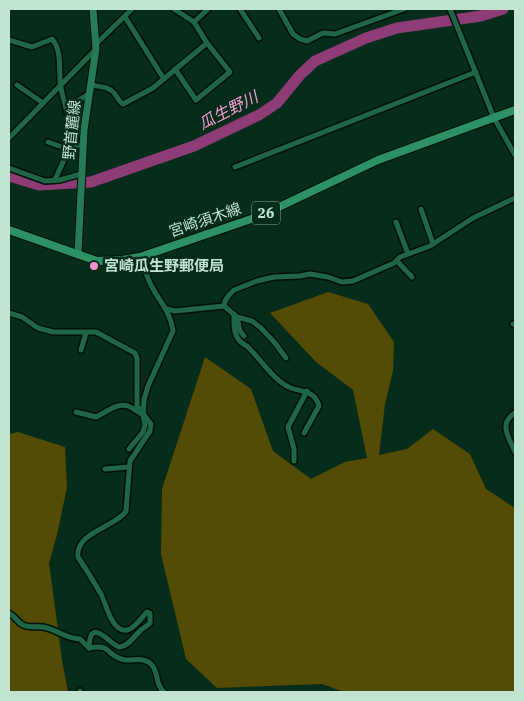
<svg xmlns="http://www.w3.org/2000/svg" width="524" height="701" font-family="'IBM Plex Serif','Noto Sans JP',serif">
  <rect width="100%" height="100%" fill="#062c1b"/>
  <g fill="#544b05">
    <polygon points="328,292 368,304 394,342 393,371 385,404 379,455 407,449 433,429 470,454 486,489 515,508 515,692 344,692 322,684 217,688 186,659 161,554 162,489 205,357 251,389 273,451 311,479 345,462 367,458 353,390 316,362 270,313"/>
    <polygon points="18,432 65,447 67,487 57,535 49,563 62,660 68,692 9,692 9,434"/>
  </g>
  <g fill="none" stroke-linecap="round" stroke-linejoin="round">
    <polyline stroke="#8d3c75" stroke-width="11" points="9,176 39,185 91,182 194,146 259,115 277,103 300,75 315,61 366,38 397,28 481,16 503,9"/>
    <g stroke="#001208" stroke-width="8">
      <g id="street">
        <polyline points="174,9 194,22 208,9"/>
        <polyline points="240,9 259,38"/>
        <polyline points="279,9 293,34 300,39 307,41 323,33 335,34 404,9"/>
        <polyline points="450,9 494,118 515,155"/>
        <polyline points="125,17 164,79"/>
        <path d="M9 40 32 47 52 39C63 51 58 73 61 88 64 104 71 120 71 137 70 151 60 167 55 180"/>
        <polyline points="96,44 132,9"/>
        <polyline points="175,69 196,100 230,72 207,43 194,22"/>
        <polyline points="17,85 43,103"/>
        <path d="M91 85C99 87 109 86 115 94 118 98 118 101 123 104L153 88 207 43"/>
        <polyline points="66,108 89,94"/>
        <polyline points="9,138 96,49"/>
        <polyline points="48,142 68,149"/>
        <polyline points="69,145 83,145"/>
        <polyline points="235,167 476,72"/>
        <polyline points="9,168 45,181 60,180 81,174"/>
        <polyline points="421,209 433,244"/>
        <polyline points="396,222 408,254"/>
        <polyline points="397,261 412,277"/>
        <polyline points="224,306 237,317 252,321 261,328 275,343 286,358"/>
        <polyline points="167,309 175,311 224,306 225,301 229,295 234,290 257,281 274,277 300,276 310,274 328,277 342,282 353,281 394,263 400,257 430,246 473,218 515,198"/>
        <path d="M9 313 22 317 38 328 53 332H96L135 353 137 358V406L151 424 150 431 130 461 126 511C116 527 75 532 78 557 86 569 94 582 101 594 106 604 112 633 127 630 134 629 142 617 147 612L150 613V623C147 626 143 628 141 630 134 636 129 646 120 647 111 647 90 613 89 648"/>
        <path d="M234 314C234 321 233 330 237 337 239 342 244 344 248 347 261 360 274 381 291 388 303 392 315 391 319 406L304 433"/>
        <polyline points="237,317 240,331 244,336"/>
        <polyline points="513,324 515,325"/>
        <polyline points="81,350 86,333"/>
        <path d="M76 412 96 417C105 413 117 402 128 406 133 408 138 412 143 415"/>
        <path d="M515 413C498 423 509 438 515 452"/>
        <path d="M129 449 143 432 145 425 143 415 144 400 148 386 173 331C171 313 160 302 152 287 147 278 144 267 140 257"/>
        <polyline points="294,461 294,449 288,427 307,391"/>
        <polyline points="105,469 129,467"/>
        <path d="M9 613C15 616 17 622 23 625 29 628 36 626 43 627 56 629 66 639 80 639L89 648"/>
        <path d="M89 648C112 644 105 654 121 659 131 663 141 655 151 664 159 672 155 685 164 692"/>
        <polyline points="80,692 80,691"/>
      </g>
    </g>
    <g stroke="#001208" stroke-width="9">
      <polyline id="secondary" points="78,254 84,130 96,49 93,9"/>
    </g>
    <g stroke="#001208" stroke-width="10">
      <polyline id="primary" points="9,230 97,261 122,260 140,257 260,216 378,160 515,110"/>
    </g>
    <use href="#street" stroke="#1f6647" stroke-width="5"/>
    <use href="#secondary" stroke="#257b56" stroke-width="7"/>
    <use href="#primary" stroke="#2c9165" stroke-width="8"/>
  </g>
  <circle fill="#f491d3" stroke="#062c1b" stroke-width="2" cx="94" cy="266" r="5"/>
  <g text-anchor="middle" stroke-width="5" stroke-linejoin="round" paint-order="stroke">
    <rect fill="#062c1b" stroke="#8aac9a" stroke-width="1" x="252" y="201.5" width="28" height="23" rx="4"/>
    <g font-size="14" font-weight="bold" fill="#c2e3d0">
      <text x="266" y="218">26</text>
    </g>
    <g font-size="15" fill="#c2e3d0" stroke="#062c1b">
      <text transform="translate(72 130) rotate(-84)" y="5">野首麓線</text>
      <text transform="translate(205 220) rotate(-19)" y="5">宮崎須木線</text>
    </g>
    <g font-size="15" font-weight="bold" fill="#c2e3d0" stroke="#062c1b" text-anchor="start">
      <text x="104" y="271">宮崎瓜生野郵便局</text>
    </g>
    <g font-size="16" font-style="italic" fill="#f79ed9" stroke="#062c1b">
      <text transform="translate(228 110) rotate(-27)" y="6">瓜生野川</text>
    </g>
  </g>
  <rect width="524" height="701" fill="none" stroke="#c2e3d0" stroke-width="20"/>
</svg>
